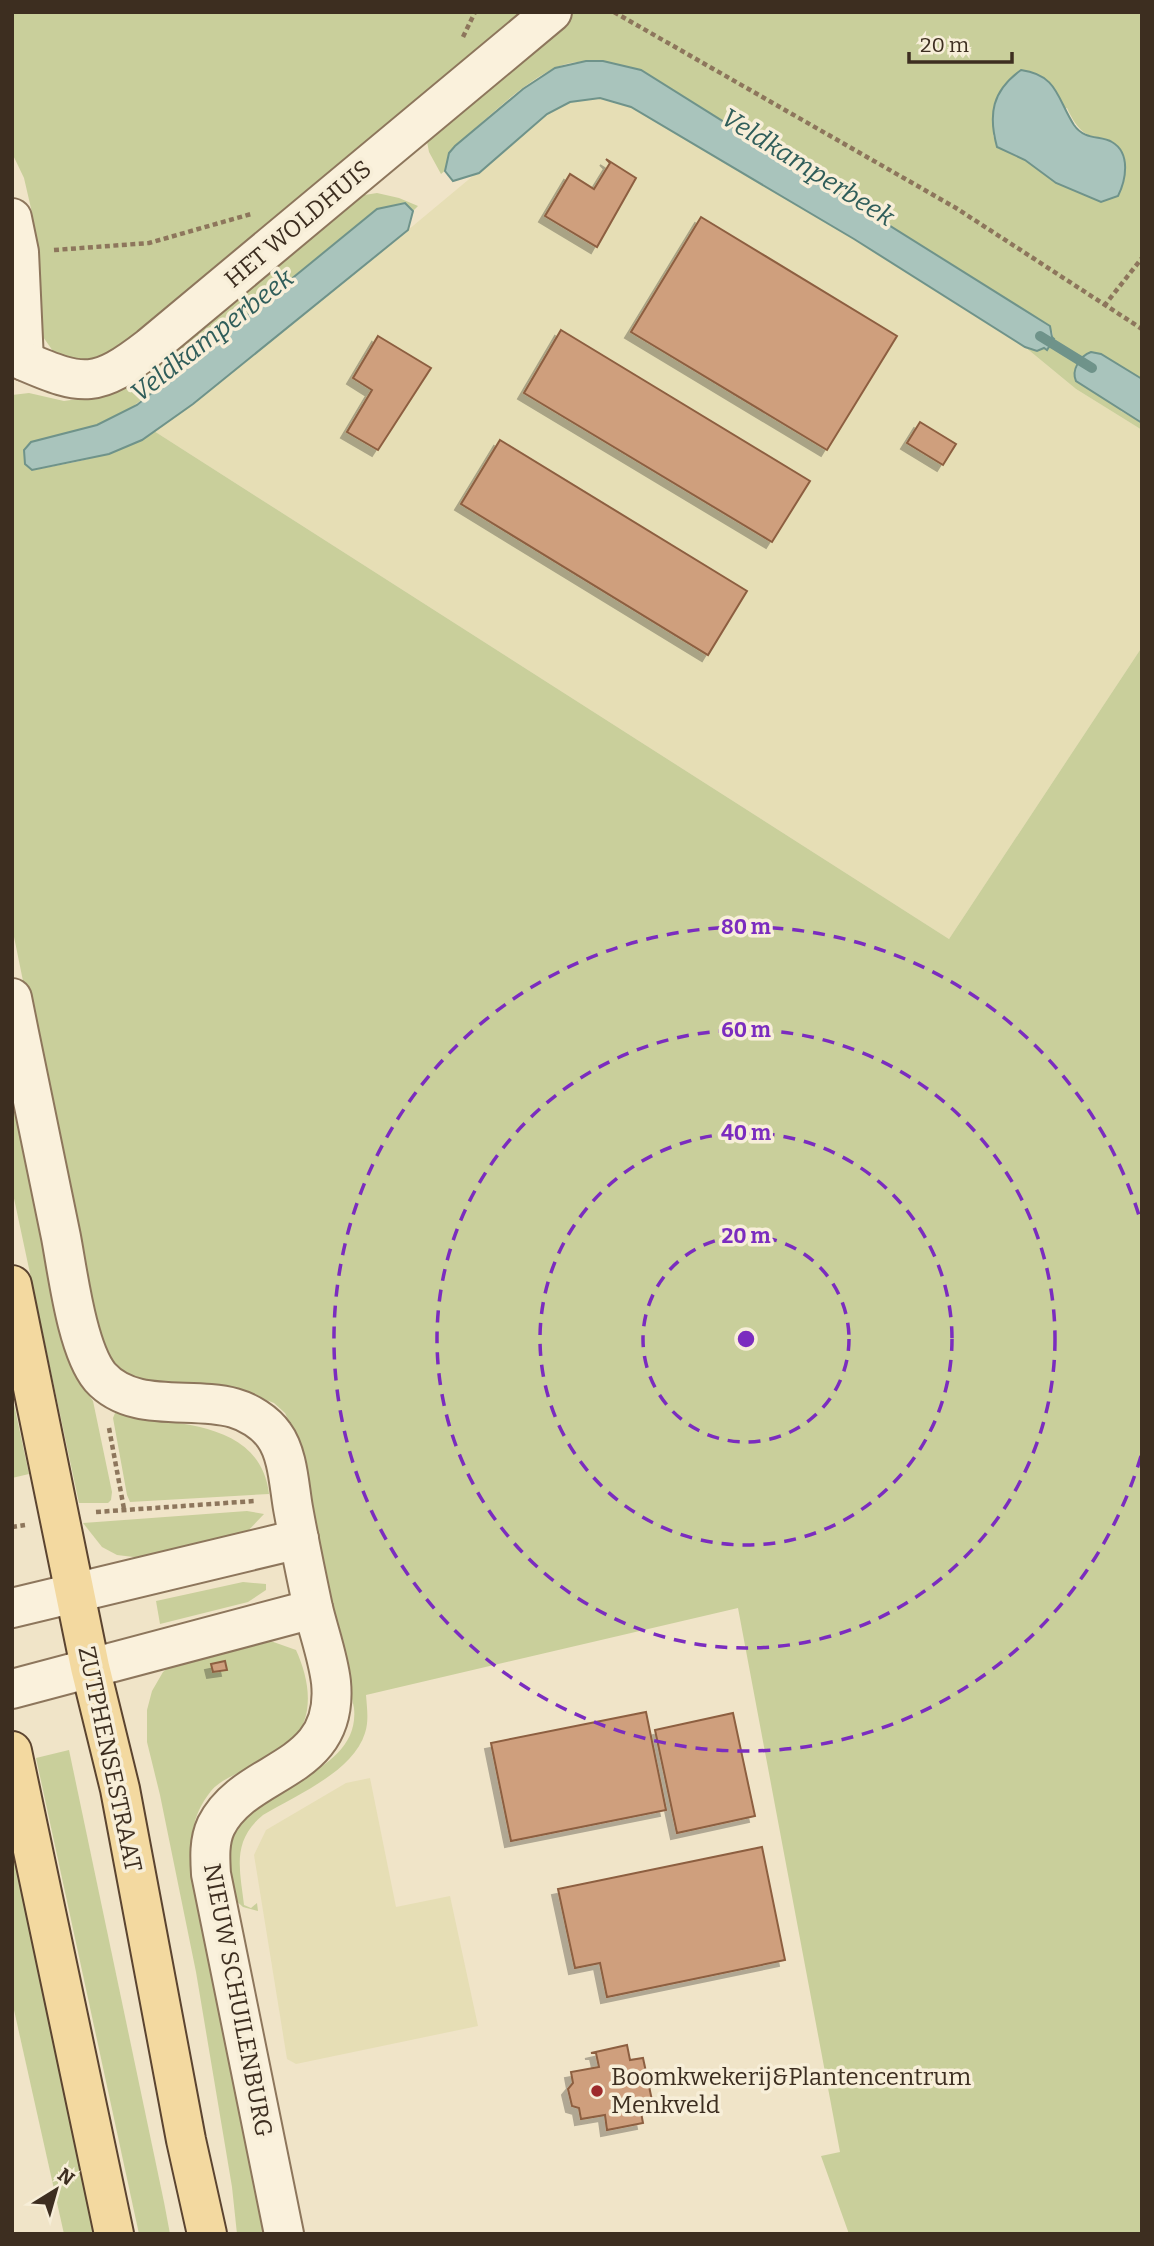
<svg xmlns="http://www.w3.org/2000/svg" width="1154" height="2246" font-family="Bitter,serif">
  <defs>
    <filter id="shadow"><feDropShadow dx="-6" dy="6" stdDeviation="0" flood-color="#0004"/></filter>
  </defs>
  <rect width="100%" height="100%" fill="#f0e4c8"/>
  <g fill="#e6deb5">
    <polygon points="593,98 609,99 631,107 854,239 1025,347 1076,389 1142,430 1142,647 949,939 154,431 193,404 408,230 547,114 570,102"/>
    <polygon points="370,1778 396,1907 450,1896 478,2026 296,2064 287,2059 254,1855 266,1830 346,1783"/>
  </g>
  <g fill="#c9cf9b" fill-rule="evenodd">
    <polygon points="12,12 530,12 121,355 83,364 55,354 41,334 33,217 24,178 12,153"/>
    <path d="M565 12H1142V379L1096 352 1121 411 1142 423V430L1076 389 1025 347 1031 350 1044 348 1046 350 1053 335 1052 331 603 61C587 61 569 61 555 68 522 83 483 122 455 146L449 153 447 169 441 174 429 152 425 131ZM1067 108C1075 125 1083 138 1104 139L1040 170 1025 160 997 147 993 135Z"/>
    <path d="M377 193 399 198 418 206 413 211 404 203 377 209 130 409 97 425 31 442 24 450 32 470C74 463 119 455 154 431L949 939 1142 647V2234H849L821 2156 840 2152 738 1608 366 1695C367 1708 369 1721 365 1733 353 1772 296 1795 263 1815 231 1841 240 1870 244 1905L251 1908 257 1903 258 1911 243 1907 232 1897C230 1877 226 1856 233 1837 253 1782 361 1777 354 1708L296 1436 285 1413 274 1403 251 1394 130 1385 113 1372 91 1314 12 927V395L29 393 64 401 99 396 352 197Z"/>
    <polygon points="12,1074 70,1353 76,1377 93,1401 112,1492 111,1500 108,1503 79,1503 12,1189"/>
    <polygon points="12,1395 29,1474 12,1478"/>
    <path d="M119 1412 130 1417C183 1424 261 1424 269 1494L130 1502 127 1495 113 1418 115 1413Z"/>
    <polygon points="247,1511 264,1514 246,1533 142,1558 117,1555 102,1547 83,1523"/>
    <polygon points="243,1582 266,1584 266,1590 248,1602 160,1624 156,1601"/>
    <path d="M265 1639 296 1650C310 1681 316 1718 289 1745 277 1756 257 1763 242 1771 232 1776 218 1782 211 1791 191 1816 192 1836 190 1866L267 2234H237L232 2187 196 1972 160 1795 147 1742V1710L152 1691 163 1672 183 1655Z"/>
    <polygon points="69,1750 164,2202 170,2234 139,2234 36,1758"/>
    <polygon points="12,1836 95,2234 64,2234 12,2001"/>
  </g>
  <g fill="#a9c4bc" stroke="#6f938a" stroke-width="2">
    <polygon points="586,61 603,61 641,70 1050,326 1052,337 1054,339 1047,350 1044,348 1037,351 1025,347 854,239 631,107 600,98 570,102 547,114 479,173 453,181 445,171 449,153 455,146 523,89 555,68"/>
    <path d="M1021 70C1058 75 1057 99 1074 125 1085 141 1101 135 1112 142 1131 153 1126 180 1118 196L1101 202 1056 183 1025 160 997 147C988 114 992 91 1021 70Z"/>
    <polygon points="405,203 413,211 408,230 193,404 142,440 109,454 32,470 25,464 24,450 31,442 97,425 137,405 377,209"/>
    <path d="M1091 352 1101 354 1142 379V423L1076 381C1071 370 1080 356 1091 352Z"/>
  </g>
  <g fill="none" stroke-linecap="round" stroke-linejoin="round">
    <polyline stroke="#6f938a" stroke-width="10" points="1040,336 1092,368"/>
  </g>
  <g fill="#cf9f7d" stroke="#8d5f41" stroke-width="2" filter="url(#shadow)">
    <polygon points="606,159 636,178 597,247 545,216 570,174 594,189 610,163"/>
    <polygon points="701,217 897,336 827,450 631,332"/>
    <polygon points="561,330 810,481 772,542 524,393"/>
    <polygon points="378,336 431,368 378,450 347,432 372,390 353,378"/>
    <polygon points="920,422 956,444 943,465 907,443"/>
    <polygon points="500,440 747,591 708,655 461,504"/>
    <polygon points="225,1661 227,1670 213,1672 211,1664"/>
    <polygon points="646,1712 666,1810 511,1841 491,1743"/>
    <polygon points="733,1713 755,1816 677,1833 655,1730"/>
    <polygon points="762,1847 785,1960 607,1997 600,1963 575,1968 558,1889"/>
    <polygon points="627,2045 630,2060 643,2058 653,2105 640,2107 643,2123 607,2130 605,2115 581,2119 579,2108 572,2106 568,2089 573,2083 571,2072 599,2067 596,2053 591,2053"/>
  </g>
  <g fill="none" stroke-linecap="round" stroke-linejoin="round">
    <g stroke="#8d765c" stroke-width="42">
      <g id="minor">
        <polyline points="12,218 19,252 24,361"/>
        <path d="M24 361C84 387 97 388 150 347L552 12"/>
        <path d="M12 998C28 1078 45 1158 61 1237 68 1274 77 1349 100 1377 133 1414 191 1396 234 1408 248 1412 265 1422 274 1435 288 1454 289 1485 293 1508 299 1541 306 1575 313 1608 319 1633 328 1657 331 1682 340 1774 246 1766 216 1826 209 1841 210 1858 211 1874L284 2234"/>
        <polyline points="12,1608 299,1539"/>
        <polyline points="12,1689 313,1609"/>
      </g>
    </g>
    <g stroke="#5b4430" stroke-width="42">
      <g id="major">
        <polyline points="12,1285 90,1667 120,1789 186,2140 207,2234"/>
        <polyline points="12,1751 114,2234"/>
      </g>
    </g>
    <g stroke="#8d765c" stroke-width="4.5" stroke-dasharray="5 3.5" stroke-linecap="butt">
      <polyline points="614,12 956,208 1142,329"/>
      <polyline points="463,37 475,12"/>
      <polyline points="54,250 149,243 251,214"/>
      <polyline points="1104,306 1142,258"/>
      <polyline points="109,1428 124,1509"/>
      <polyline points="96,1512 255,1501"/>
      <polyline points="12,1527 25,1525"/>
    </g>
    <use href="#minor" stroke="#faf1dc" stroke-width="38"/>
    <use href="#major" stroke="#f3d9a0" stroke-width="38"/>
  </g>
  <g fill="none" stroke="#7b2cbf" stroke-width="3.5" stroke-dasharray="12 9">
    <circle cx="746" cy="1339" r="103"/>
    <circle cx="746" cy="1339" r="206"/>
    <circle cx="746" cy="1339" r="309"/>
    <path d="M1141 1456A412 412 0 1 1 1141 1222"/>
  </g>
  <circle fill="#9e2a2b" stroke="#f7eed8" stroke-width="2.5" cx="597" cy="2091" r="7"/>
  <g text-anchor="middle" stroke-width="7" stroke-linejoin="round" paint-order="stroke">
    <g font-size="24" fill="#3d2e20" stroke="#f7eed8">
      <text transform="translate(298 224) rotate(-40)" y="8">HET WOLDHUIS</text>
      <text transform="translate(110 1759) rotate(78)" y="8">ZUTPHENSESTRAAT</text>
      <text transform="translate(238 2000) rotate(79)" y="8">NIEUW SCHUILENBURG</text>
    </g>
    <g font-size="24" fill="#3d2e20" stroke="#f7eed8" text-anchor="start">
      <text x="611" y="2085">Boomkwekerij&amp;Plantencentrum<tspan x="611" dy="28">Menkveld</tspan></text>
    </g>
    <g font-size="26" font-style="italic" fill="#2f5d5a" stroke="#f7eed8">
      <text transform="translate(808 167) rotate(32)" y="9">Veldkamperbeek</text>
      <text transform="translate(212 335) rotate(-38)" y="9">Veldkamperbeek</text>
    </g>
  </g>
  <circle cx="746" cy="1339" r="10" fill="#7b2cbf" stroke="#f7eed8" stroke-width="3.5"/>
  <g font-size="21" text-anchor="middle" font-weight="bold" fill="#7b2cbf" stroke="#f7eed8" stroke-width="7" stroke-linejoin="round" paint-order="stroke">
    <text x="746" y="934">80 m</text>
    <text x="746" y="1037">60 m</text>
    <text x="746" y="1140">40 m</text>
    <text x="746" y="1243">20 m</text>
  </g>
  <rect width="1154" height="2246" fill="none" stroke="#3d2e20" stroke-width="28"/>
  <g transform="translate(56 2190) rotate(37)" stroke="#f7eed8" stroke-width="5" paint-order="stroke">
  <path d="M0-5L12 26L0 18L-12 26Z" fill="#3d2e20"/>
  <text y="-10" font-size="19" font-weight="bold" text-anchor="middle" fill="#3d2e20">N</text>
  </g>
  <path d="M909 52v10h103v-10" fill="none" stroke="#3d2e20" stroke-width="3.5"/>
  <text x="920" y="52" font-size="21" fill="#3d2e20" stroke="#f7eed8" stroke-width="5" paint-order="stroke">20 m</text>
</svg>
